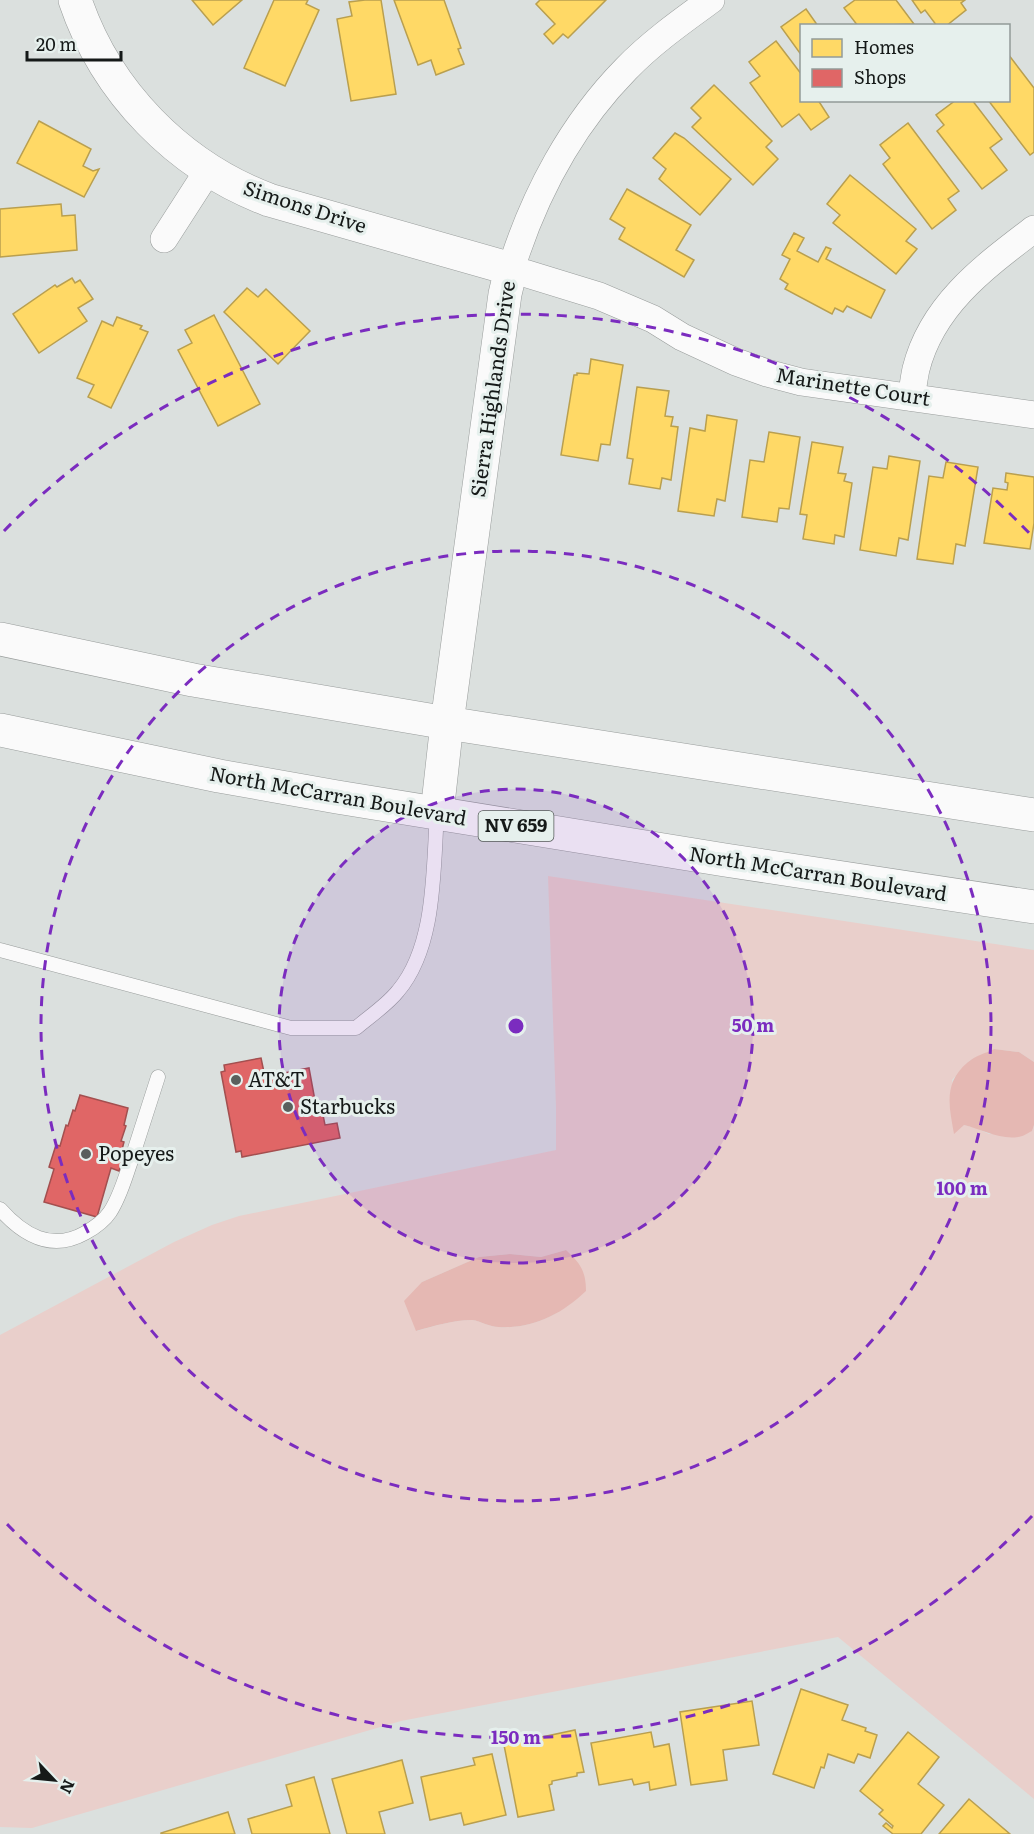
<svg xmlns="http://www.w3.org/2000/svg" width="1034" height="1834" font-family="Literata,serif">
  <rect width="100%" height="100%" fill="#dbe0de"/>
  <path fill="#e9cfcb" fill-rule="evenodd" d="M548 876 1034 950V1062L1019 1052 994 1049 969 1061 952 1080 964 1125 976 1128 989 1134 1032 1131 1034 1125V1799L838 1637 401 1721 32 1828 0 1827V1335L174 1242 212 1225 239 1216 556 1150V1107ZM566 1250 586 1290C562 1314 533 1329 499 1327 489 1327 481 1321 472 1320 453 1320 434 1326 417 1331L422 1282 479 1257 510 1254 541 1257Z"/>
  <g fill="#e5b8b3">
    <path d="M994 1049 1019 1052 1034 1062V1125L1032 1131C1028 1133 1022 1137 1018 1137 1000 1140 981 1129 964 1125L954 1134C949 1106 943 1083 968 1062 975 1056 986 1053 994 1049Z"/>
    <path d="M566 1250C580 1263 586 1271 586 1291 562 1314 533 1329 499 1327 489 1327 481 1321 472 1320 453 1320 434 1326 416 1331L404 1301 422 1282 479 1257 510 1254 541 1257Z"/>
  </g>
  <g fill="#ffd966" stroke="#b99f4f" stroke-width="1.5">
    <polygon points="192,0 242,0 213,25"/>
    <polygon points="274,0 308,0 306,4 319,10 285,86 244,68"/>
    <polygon points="365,0 381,0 396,94 351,101 337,19 352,16 349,2"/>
    <polygon points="394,0 444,0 461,48 458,49 464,64 436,75 431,60 418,65"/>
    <polygon points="540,0 606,0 568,38 563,34 553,44 544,34 555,24 536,4"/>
    <polygon points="855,0 896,0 914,24 858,26 844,8"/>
    <polygon points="912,0 965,0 961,3 966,10 946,26 937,26 925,10 921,13"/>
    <polygon points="806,9 818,26 802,26 802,56 781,27"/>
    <polygon points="776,41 802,75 802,100 818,100 829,117 811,130 799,114 782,127 750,83 760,76 749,62"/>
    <polygon points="1008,54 1034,88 1034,152 1030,155 988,100 1008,100"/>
    <polygon points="714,85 772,141 766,147 778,159 753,185 692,127 701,118 691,108"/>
    <polygon points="956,100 972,100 1002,139 990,148 1007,170 982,189 937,131 944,125 936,115"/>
    <polygon points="39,121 91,149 83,166 93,171 99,169 84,197 17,163"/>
    <polygon points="908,123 959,191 948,199 956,210 932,229 883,164 890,158 880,145"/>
    <polygon points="675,133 684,138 731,179 700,215 659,179 666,169 653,158"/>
    <polygon points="850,175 916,229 906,241 917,249 896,274 833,223 840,215 827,204"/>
    <polygon points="627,189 691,225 676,250 694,260 684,277 619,239 625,228 610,219"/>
    <polygon points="61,204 62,216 75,215 77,250 0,257 0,209"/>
    <polygon points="794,233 804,238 797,251 818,262 826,247 831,249 826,259 885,290 871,318 847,306 843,312 835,308 832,314 785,289 788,284 780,279 790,259 782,255"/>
    <polygon points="72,278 75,283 80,280 93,299 78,308 87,321 39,353 13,314 55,285 57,287"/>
    <polygon points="247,288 258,297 266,289 310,331 278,364 224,312"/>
    <polygon points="214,315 260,404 218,426 178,350 192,343 185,330"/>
    <polygon points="117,317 142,326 140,329 148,332 111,408 88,397 94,385 77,378 102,321 113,326"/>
    <polygon points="591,359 623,365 610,445 601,444 598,461 561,455 574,375 577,375 577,373 589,374"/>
    <polygon points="637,387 669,391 665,416 673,417 671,426 678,427 671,480 662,478 660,489 629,484 633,459 627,458"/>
    <polygon points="707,415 737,420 725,501 717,499 714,516 678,511 690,428 705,431"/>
    <polygon points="769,432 800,437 789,509 779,508 777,522 742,517 750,460 764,462"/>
    <polygon points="812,442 843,447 838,473 846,474 844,481 852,483 844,537 835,535 834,544 803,539 807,515 800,514"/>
    <polygon points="889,456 920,461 908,540 899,538 896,556 860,550 873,467 887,469"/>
    <polygon points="946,462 978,467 965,546 956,544 953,564 917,559 929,476 943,478"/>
    <polygon points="1006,473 1034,477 1034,523 1030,549 984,543 993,488 1007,490 1008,483 1005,482"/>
    <polygon points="801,1689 848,1705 842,1720 866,1728 865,1731 877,1735 870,1758 858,1754 854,1763 828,1754 824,1768 821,1767 814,1788 773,1774"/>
    <polygon points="752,1701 759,1745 723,1750 727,1780 691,1785 680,1712"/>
    <polygon points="575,1730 584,1772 577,1773 577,1776 552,1781 552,1784 549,1785 554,1810 518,1817 504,1745"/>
    <polygon points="651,1732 654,1747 669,1744 676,1785 650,1790 649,1782 634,1785 632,1779 599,1785 591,1743"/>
    <polygon points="908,1732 939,1757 918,1784 944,1805 921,1834 893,1834 883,1826 886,1823 892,1828 893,1826 879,1814 883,1810 860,1791"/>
    <polygon points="492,1754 506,1815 464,1825 461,1813 430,1820 421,1777 475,1765 473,1758"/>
    <polygon points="402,1760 413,1803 379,1812 385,1834 347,1834 332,1779"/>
    <polygon points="314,1777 330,1834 252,1834 248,1819 292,1806 286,1785"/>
    <polygon points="969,1799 1010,1834 939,1834"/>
    <polygon points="228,1812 235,1834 161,1834 161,1833"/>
  </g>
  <g fill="#e06666" stroke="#a34f4f" stroke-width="1.5">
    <polygon points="261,1058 265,1077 309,1068 316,1106 321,1105 325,1125 337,1123 340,1138 242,1157 241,1151 236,1152 221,1072 225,1071 224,1065"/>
    <polygon points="80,1095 128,1108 124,1125 126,1126 121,1141 124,1142 120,1157 123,1158 119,1171 111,1168 97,1217 44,1202 54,1169 49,1167 56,1145 60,1146 66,1125 68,1126 73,1110 75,1111"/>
  </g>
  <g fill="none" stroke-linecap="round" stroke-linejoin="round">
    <g stroke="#989c9b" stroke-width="15">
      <g id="service">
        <path d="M0 950 291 1028H356C370 1016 387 1005 398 991 436 946 433 870 437 813"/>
        <path d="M0 1209C23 1235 51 1252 85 1233 94 1228 104 1221 110 1212 120 1197 125 1178 131 1161 140 1133 149 1105 158 1077"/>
      </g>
    </g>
    <g stroke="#989c9b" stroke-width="28">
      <g id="minor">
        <path d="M711 0C682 21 651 43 626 69 572 124 534 195 511 269L599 296 653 319 682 337 736 362 767 373 801 382 1034 415"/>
        <polyline points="164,239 209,169"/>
        <path d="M911 397C913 388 914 378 916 369 932 305 984 267 1034 229"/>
      </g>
    </g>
    <g stroke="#989c9b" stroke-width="34">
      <path id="tertiary" d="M75 0C106 92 179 166 269 200L511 269 505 294 447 723 437 813"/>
    </g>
    <g stroke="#989c9b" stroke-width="34">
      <g id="primary">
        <polyline points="0,639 193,680 447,723 1034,815"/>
        <polyline points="0,730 219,776 337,797 725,860 1034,907"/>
      </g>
    </g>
    <use href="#service" stroke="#fafafa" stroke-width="14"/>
    <use href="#minor" stroke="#fafafa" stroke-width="27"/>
    <use href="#tertiary" stroke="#fafafa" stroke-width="33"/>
    <use href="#primary" stroke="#fafafa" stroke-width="33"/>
  </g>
  <circle cx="516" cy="1026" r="237" fill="#7b2cbf" fill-opacity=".12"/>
  <g fill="none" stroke="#7b2cbf" stroke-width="3" stroke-dasharray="10 8">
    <circle cx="516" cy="1026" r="237"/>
    <circle cx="516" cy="1026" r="475"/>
    <path d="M1032 1516A712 712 0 0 1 4 1521M4 531A712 712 0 0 1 1032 536"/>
  </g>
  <g fill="#5a5f5d" stroke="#e6f0ed" stroke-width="2">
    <circle cx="236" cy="1080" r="6"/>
    <circle cx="288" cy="1107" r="6"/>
    <circle cx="86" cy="1154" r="6"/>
  </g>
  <g text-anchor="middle" stroke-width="6" stroke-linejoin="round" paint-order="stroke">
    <rect fill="#e6f0ed" stroke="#545a58" stroke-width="1.5" x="478.5" y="811" width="75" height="30" rx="4.5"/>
    <g font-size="18" font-weight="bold" fill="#151918">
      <text x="516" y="832">NV 659</text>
    </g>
    <g font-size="20" fill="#151918" stroke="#e6f0ed">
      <text transform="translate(305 207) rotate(18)" y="7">Simons Drive</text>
      <text transform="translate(853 387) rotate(9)" y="7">Marinette Court</text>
      <text transform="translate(493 389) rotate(-82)" y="7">Sierra Highlands Drive</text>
      <text transform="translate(338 796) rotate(10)" y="7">North McCarran Boulevard</text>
      <text transform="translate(818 874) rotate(9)" y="7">North McCarran Boulevard</text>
    </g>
    <g font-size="20" fill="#151918" stroke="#e6f0ed" text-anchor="start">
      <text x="248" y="1087">AT&amp;T</text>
      <text x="300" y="1114">Starbucks</text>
      <text x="98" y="1161">Popeyes</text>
    </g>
  </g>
  <circle cx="516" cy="1026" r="9" fill="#7b2cbf" stroke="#e6f0ed" stroke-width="3"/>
  <g font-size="18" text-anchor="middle" font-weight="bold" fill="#7b2cbf" stroke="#e6f0ed" stroke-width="6" stroke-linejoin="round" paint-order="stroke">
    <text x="753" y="1032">50 m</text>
    <text x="962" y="1195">100 m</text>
    <text x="516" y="1744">150 m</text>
  </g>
  <rect x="800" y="24" width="210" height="78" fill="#e6f0ed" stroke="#929a98" stroke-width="1.5"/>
  <rect x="812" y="39" width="30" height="18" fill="#ffd966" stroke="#929a98" stroke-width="1.5"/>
  <text x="854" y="54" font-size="18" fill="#151918">Homes</text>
  <rect x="812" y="69" width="30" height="18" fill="#e06666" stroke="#929a98" stroke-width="1.5"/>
  <text x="854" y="84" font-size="18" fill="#151918">Shops</text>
  <g transform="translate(54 1780) rotate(116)" stroke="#e6f0ed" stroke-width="4.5" paint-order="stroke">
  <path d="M0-4.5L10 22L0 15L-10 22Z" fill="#151918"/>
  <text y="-9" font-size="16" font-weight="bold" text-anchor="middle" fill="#151918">N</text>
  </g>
  <path d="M27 51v9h94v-9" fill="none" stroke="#151918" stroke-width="3"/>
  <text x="36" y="51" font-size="18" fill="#151918" stroke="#e6f0ed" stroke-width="4.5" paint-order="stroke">20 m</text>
</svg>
